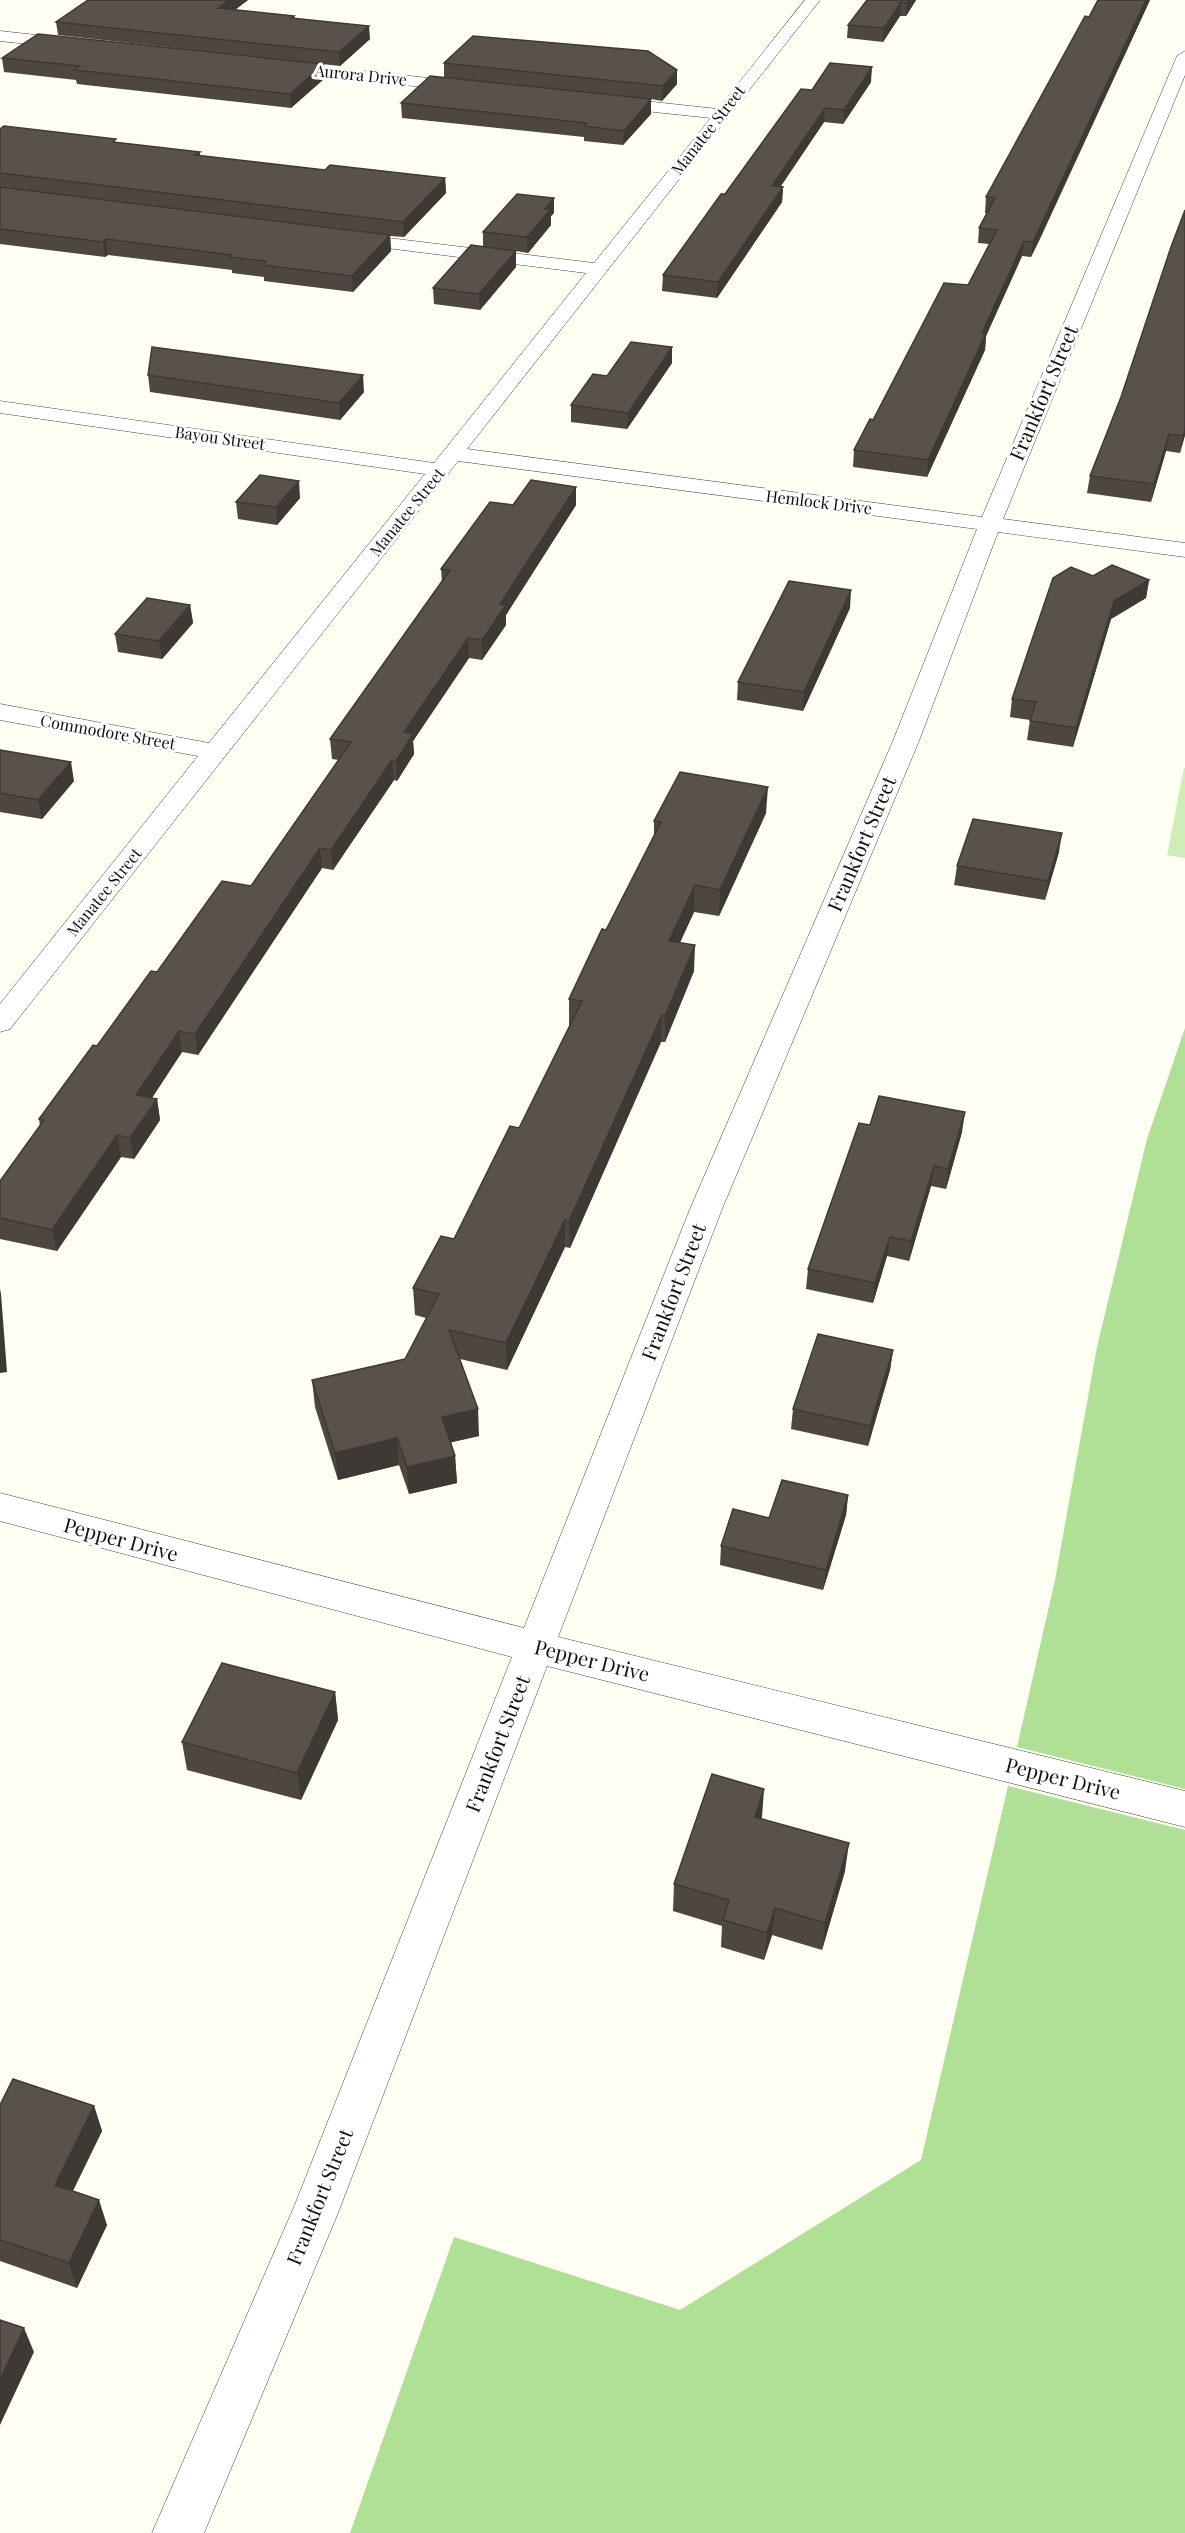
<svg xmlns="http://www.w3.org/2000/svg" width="1185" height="2533" font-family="'Playfair Display',serif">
  <rect width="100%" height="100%" fill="#fffef2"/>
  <polygon fill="#cfeeb7" points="1184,768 1185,768 1185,858 1167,855"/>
  <g fill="#b0e095">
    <polygon points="1185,1028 1185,1789 1017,1747 1055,1580 1097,1347 1147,1139"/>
    <polygon points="1008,1786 1185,1830 1185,2533 350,2533 454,2237 680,2310 921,2160"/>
  </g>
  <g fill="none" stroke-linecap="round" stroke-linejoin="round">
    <g stroke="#434343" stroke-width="1">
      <g id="minor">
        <polygon points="805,0 820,0 467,449 982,517 1177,56 1185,51 1185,75 1003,519 1185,543 1185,557 998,532 919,741 722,1209 558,1637 1185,1791 1185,1827 547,1666 338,2213 204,2533 152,2533 294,2207 512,1657 0,1521 0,1493 524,1628 690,1209 893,741 977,529 458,461 10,1029 0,1032 0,1004 198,756 0,720 0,704 209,743 425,474 0,413 0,401 434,463 586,273 347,243 341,242 338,238 341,234 347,233 594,263 711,118 607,107 599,102 601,99 607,97 718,109"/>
        <polygon points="0,31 73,39 81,44 73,49 0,41"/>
        <polygon points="279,62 466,82 474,87 466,92 273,70 271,67"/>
      </g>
    </g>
    <use href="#minor" fill="#fff" fill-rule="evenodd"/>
  </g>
  <g fill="#4d4740">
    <polygon points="248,0 235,10 294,16 295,18 370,39 340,66 58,35 56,22"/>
    <polygon points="867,0 916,0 906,16 900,16 883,42 847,38 848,25"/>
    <polygon points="1098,0 1150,0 1040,239 1031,257 1022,256 986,336 985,350 927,477 853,467 854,450 873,420 968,285 989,244 978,243 979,228 987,213 985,213 986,197"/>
    <polygon points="2,58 325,78 291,108 77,84 76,80 4,72"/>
    <polygon points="444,63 677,84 662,101 651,99 651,114 623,145 584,141 584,137 402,118 401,103 444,77"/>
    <polygon points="871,82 843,124 824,122 780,187 783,187 782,202 717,298 662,291 663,275 725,194 812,90"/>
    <polygon points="0,129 200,152 200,156 325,170 445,178 446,193 404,237 390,236 391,251 353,292 264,281 264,277 232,273 232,270 108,255 105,257 0,244"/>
    <polygon points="554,213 551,216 551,225 528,253 516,251 516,267 480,310 434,304 433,288 483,247 483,232"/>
    <polygon points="672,363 627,429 571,422 571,405 607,376"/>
    <polygon points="148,375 364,392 340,420 150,392"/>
    <polygon points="1121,397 1185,435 1180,453 1166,451 1151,502 1087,493 1090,476"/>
    <polygon points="576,487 576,505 506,615 506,625 482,660 469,658 413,741 414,754 397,781 394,780 333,870 322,868 198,1055 182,1052 152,1098 157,1099 160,1120 134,1159 121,1157 57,1251 0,1239 0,1181 40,1126 39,1119 97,1046 157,972 251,886 339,760 332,759 330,739 442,582 441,569 513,505"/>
    <polygon points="300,498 277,525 238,519 236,502"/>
    <polygon points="1093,576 1149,580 1146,598 1111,619 1073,747 1027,740 1030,720 1010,717 1012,699"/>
    <polygon points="190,605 193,623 162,659 118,652 115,634"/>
    <polygon points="850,608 803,711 737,700 738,682"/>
    <polygon points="0,750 74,781 42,819 0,812"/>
    <polygon points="766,813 719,916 694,912 680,943 694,971 665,1042 661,1042 570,1248 565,1247 507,1370 460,1359 479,1436 451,1442 455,1456 457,1483 409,1494 399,1465 338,1480 315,1407 312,1380 405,1359 426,1318 415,1315 413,1288 454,1239 519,1128 570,1026 569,1025 569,999 606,930 654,837 654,821"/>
    <polygon points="1059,852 1045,900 954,885 957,866"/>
    <polygon points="870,1125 962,1132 946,1189 931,1186 909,1261 887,1256 873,1303 806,1289 808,1269"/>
    <polygon points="893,1350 890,1370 868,1446 791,1429 793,1409"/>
    <polygon points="848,1495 846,1515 823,1590 720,1565 721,1546 769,1518"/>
    <polygon points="335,1692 338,1720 301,1800 187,1770 182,1742"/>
    <polygon points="762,1817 761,1819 845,1871 822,1950 772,1935 764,1960 721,1947 722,1926 673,1911 674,1884"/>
    <polygon points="0,2105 94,2106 102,2131 73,2191 107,2225 77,2288 0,2261"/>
  </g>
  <g fill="#3e3934">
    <polygon points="229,0 248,0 220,21 218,8"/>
    <polygon points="909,0 916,0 906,16 907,3"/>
    <polygon points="1146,0 1150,0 1031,257 1033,242"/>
    <polygon points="901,2 900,16 883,42 884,28"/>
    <polygon points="369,26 370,39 340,66 339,52"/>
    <polygon points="324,64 325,78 291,108 290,94"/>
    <polygon points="872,67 871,82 843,124 844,110"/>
    <polygon points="677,70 677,84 662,101 663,86"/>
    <polygon points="651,99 651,114 623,145 624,131"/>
    <polygon points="825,108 824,122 771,201 772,186"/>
    <polygon points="445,178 446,193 404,237 403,222"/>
    <polygon points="783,187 782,202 717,298 718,282"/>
    <polygon points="554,198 554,213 551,216 551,225 528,253 527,237 545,209"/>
    <polygon points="390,235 391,251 353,292 352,276"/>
    <polygon points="106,239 108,255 105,257 103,242"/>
    <polygon points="1024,241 1022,256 986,336 985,350 927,477 928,460 982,333"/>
    <polygon points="516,251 516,267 480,310 479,294"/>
    <polygon points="672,347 672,363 627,429 628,413"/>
    <polygon points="363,375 364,392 340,420 339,403"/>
    <polygon points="1185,429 1185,435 1180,453 1183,436"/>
    <polygon points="1169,434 1166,451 1151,502 1154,484"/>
    <polygon points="299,481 300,498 277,525 276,507"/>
    <polygon points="576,487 576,505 506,615 506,625 482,660 482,640 500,604"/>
    <polygon points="1149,580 1146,598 1111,619 1073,747 1076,728 1114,601"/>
    <polygon points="851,590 850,608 803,711 804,692"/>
    <polygon points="190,605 193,623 162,659 159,641"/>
    <polygon points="468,638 469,658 413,741 414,754 397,781 396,761 404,732"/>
    <polygon points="392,760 394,780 333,870 331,850"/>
    <polygon points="71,762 74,781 42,819 38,800"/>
    <polygon points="768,787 766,813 719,916 720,890"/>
    <polygon points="1062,833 1059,852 1045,900 1048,881"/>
    <polygon points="320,848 322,868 198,1055 195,1034"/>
    <polygon points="695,885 694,912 668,967 669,941"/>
    <polygon points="695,945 694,971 665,1042 665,1016"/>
    <polygon points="662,1015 661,1042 570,1248 569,1221"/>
    <polygon points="179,1031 182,1052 140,1116 136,1095"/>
    <polygon points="157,1099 160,1120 134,1159 130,1138"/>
    <polygon points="965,1112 962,1132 946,1189 948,1169"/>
    <polygon points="117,1135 121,1157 57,1251 52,1230"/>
    <polygon points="934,1166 931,1186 909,1261 911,1241"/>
    <polygon points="565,1220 565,1247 507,1370 506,1343"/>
    <polygon points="890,1237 887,1256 873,1303 875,1283"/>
    <polygon points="0,1289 1,1294 7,1372 0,1373"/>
    <polygon points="893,1350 890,1370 868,1446 870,1426"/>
    <polygon points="478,1409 479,1436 444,1444 442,1417"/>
    <polygon points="397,1438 399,1465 338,1480 335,1453"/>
    <polygon points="455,1456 457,1483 409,1494 407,1467"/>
    <polygon points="848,1495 846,1515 823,1590 826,1570"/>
    <polygon points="335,1692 338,1720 301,1800 297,1773"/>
    <polygon points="764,1789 762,1817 753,1845 755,1817"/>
    <polygon points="849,1843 845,1871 822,1950 825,1923"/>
    <polygon points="775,1908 772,1935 764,1960 767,1933"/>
    <polygon points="94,2106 102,2131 63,2210 55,2185"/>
    <polygon points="99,2200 107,2225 77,2288 69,2263"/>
    <polygon points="24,2328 34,2352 0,2425 0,2380"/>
  </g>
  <g fill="#59524b" stroke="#3e3934" stroke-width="1.5">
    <polygon points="88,0 229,0 218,8 294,16 291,18 369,26 339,52 56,22"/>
    <polygon points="867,0 909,0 907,3 901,2 884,28 848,25"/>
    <polygon points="1098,0 1146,0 1042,223 1033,242 1024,241 982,333 986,333 928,460 854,450 870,419 873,420 944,283 968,285 997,230 979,228 995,198 986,197 1085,16 1089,17"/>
    <polygon points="38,34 324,64 290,94 75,70 80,66 2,58"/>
    <polygon points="473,36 648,51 677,70 663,86 444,63"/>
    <polygon points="830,63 872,67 844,110 825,108 772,186 783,187 718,282 663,275 721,194 725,194 801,89 812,90"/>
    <polygon points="430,76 651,99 624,131 584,126 587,123 401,103"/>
    <polygon points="4,126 116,139 113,142 200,152 195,155 325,170 330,165 445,178 403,222 0,173 0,129"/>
    <polygon points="0,187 390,235 352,276 263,265 266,261 230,257 232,255 106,239 103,242 0,229"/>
    <polygon points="517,194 554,198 545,209 551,209 527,237 483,232"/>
    <polygon points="1185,210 1185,429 1183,436 1169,434 1154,484 1090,476 1121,397 1171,247"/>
    <polygon points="471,245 516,251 479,294 433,288"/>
    <polygon points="631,342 672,347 628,413 571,405 593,374 607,376"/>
    <polygon points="152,347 363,375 339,403 148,375"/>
    <polygon points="260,475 299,481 276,507 236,502"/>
    <polygon points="531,480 576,487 500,604 506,605 482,640 468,638 404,732 413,734 396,761 392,760 331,850 320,848 195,1034 179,1031 136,1095 157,1099 130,1138 117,1135 52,1230 0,1218 0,1181 44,1120 39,1119 93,1045 97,1046 151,971 157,972 222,881 251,886 351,742 330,739 450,570 441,569 490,502 513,505"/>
    <polygon points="1112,565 1149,580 1114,601 1076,728 1030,721 1036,702 1012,699 1053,578 1071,567 1093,576"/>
    <polygon points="789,581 851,590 804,692 738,682"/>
    <polygon points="147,598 190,605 159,641 115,634"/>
    <polygon points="0,750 71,762 38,800 0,793"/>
    <polygon points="680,772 768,787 720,890 695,885 669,941 695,945 665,1016 662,1015 569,1221 565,1220 506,1343 449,1330 478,1409 442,1417 455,1456 407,1467 397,1438 335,1453 312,1380 405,1359 439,1294 413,1288 441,1236 454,1239 510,1126 519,1128 582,1001 569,999 602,929 606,930 661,822 654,821"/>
    <polygon points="973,819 1062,833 1048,881 957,866"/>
    <polygon points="879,1096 965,1112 948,1169 934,1166 911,1241 890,1237 875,1283 808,1269 859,1123 870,1125"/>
    <polygon points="818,1334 893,1350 870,1426 793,1409"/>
    <polygon points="782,1480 848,1495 826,1570 721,1546 733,1509 769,1518"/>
    <polygon points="222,1663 335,1692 297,1773 182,1742"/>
    <polygon points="712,1774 764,1789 755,1817 849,1843 825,1923 775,1908 767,1933 723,1920 729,1900 674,1884"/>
    <polygon points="13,2079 94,2106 55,2185 99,2200 69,2263 0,2240 0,2105"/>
    <polygon points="0,2320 24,2328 0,2380"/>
  </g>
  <g text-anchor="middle" stroke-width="6" stroke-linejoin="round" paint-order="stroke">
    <g font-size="16" fill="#101010" stroke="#fff">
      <text transform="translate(361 75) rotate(6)" y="6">Aurora Drive</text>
      <text transform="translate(708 130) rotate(-52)" y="6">Manatee Street</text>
      <text transform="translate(220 438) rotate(8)" y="6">Bayou Street</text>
      <text transform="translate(819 502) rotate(7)" y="6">Hemlock Drive</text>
      <text transform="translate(407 512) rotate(-51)" y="6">Manatee Street</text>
      <text transform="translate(108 732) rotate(10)" y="6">Commodore Street</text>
      <text transform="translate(104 892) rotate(-51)" y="6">Manatee Street</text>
    </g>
    <g font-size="20" fill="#101010" stroke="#fff">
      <text transform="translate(1044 393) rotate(-67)" y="7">Frankfort Street</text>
      <text transform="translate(862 844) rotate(-67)" y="7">Frankfort Street</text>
      <text transform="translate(674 1292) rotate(-69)" y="7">Frankfort Street</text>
      <text transform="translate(121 1540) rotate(15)" y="7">Pepper Drive</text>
      <text transform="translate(592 1661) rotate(14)" y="7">Pepper Drive</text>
      <text transform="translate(498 1744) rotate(-69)" y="7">Frankfort Street</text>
      <text transform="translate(1063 1779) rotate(14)" y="7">Pepper Drive</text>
      <text transform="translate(320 2197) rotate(-68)" y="7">Frankfort Street</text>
    </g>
  </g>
</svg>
